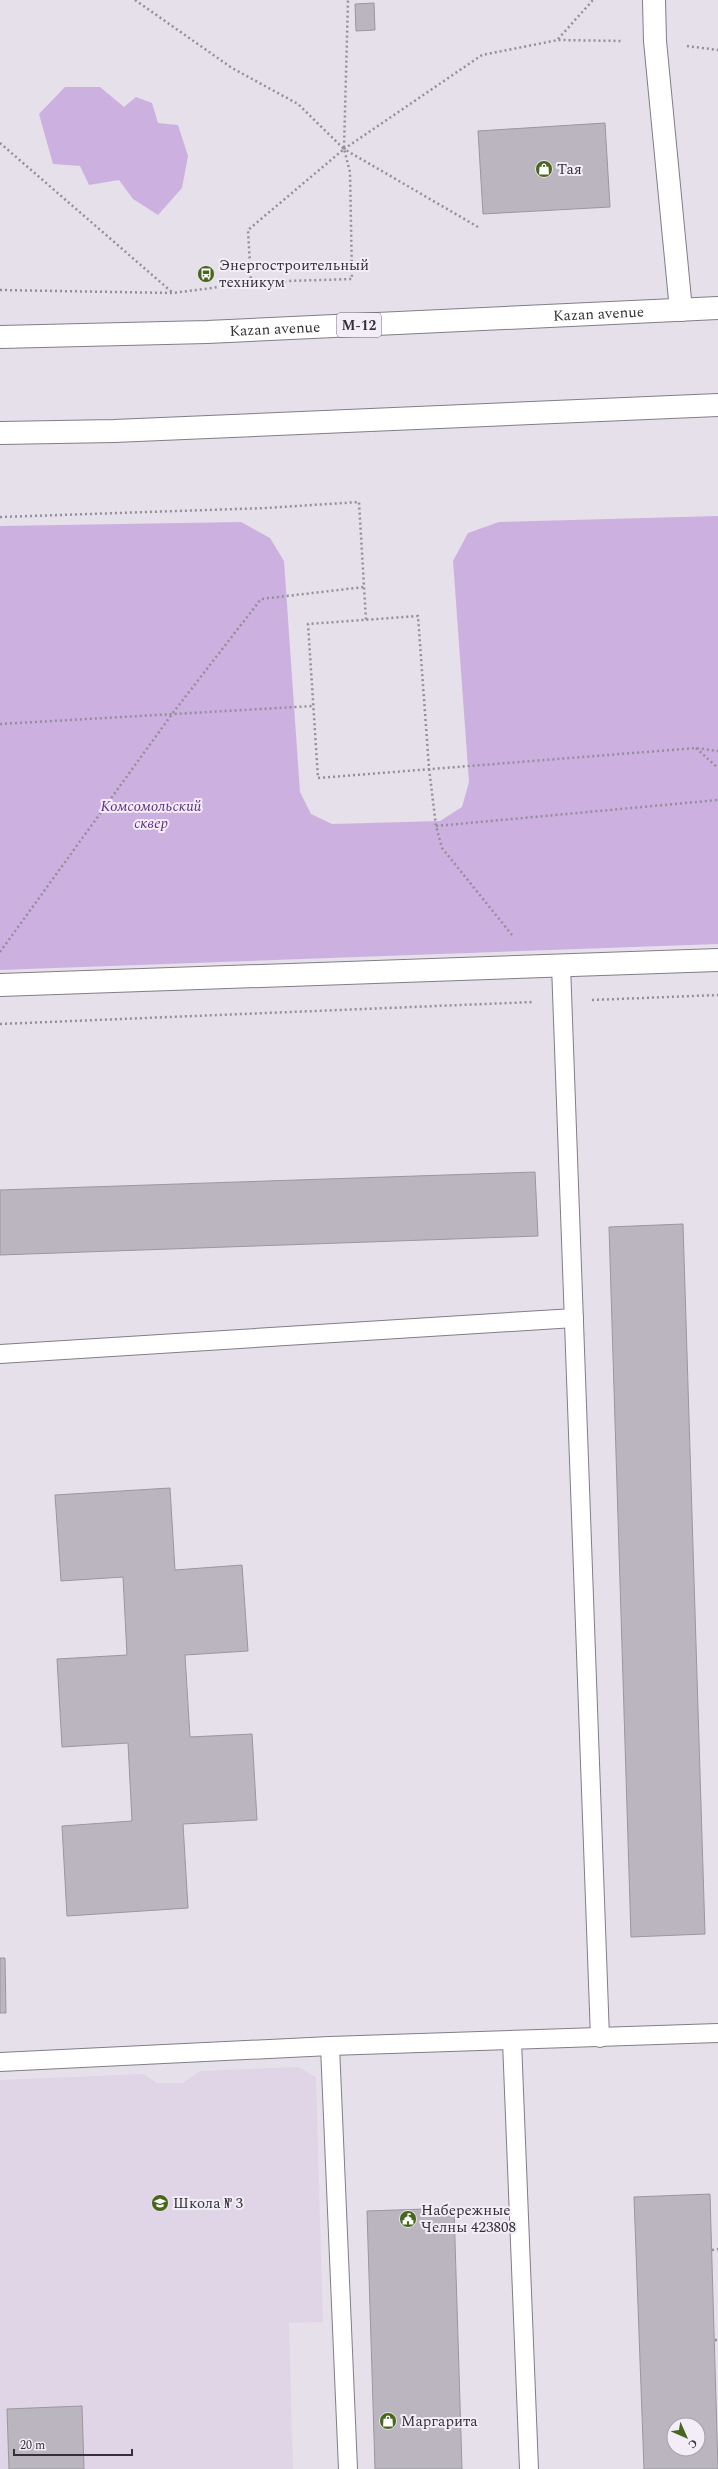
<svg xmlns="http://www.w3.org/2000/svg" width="718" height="2469" font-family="Spectral,serif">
  <rect width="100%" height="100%" fill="#e6e0eb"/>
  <polygon fill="#dfd5e7" points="298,2067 316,2077 323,2322 289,2323 293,2469 0,2469 0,2080 143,2074 157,2083 183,2083 200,2071"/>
  <g fill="#ccb1e0">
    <polygon points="65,87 100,87 124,107 136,97 152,103 158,123 178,125 188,156 182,188 158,215 133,199 119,180 89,185 80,166 53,164 39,114"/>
    <polygon points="718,516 718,944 0,970 0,526 241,522 270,538 284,561 300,792 311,814 332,824 440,821 462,807 469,782 453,561 468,533 499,522"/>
  </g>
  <g fill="#bab5bf" stroke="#9b96a0" fill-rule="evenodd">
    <polygon points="374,3 375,30 356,31 355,4"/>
    <polygon points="605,123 610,207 483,214 478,131"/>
    <polygon points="535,1172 538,1236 0,1255 0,1190"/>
    <polygon points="683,1224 705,1934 631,1937 609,1227"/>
    <polygon points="170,1488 175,1570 242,1565 248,1651 185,1655 190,1737 252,1734 257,1820 183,1824 188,1908 67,1916 62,1826 132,1821 128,1743 62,1747 57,1659 127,1655 123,1577 61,1581 55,1495"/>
    <polygon points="0,1958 5,1958 6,2013 0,2013"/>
    <path d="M710 2194 718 2469H644L634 2197ZM674 2425H698V2449H674Z"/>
    <polygon points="454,2208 462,2469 375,2469 367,2211"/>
    <polygon points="82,2406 84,2469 9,2469 7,2409"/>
  </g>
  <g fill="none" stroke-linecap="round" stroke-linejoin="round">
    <g stroke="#837d87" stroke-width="20">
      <g id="lane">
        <polyline points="561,965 600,2038"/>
        <polyline points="0,1354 574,1318"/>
        <polyline points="512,2041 529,2469"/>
        <polyline points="330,2046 348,2469"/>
        <polyline points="0,2062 330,2046 718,2033"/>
      </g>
    </g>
    <g stroke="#837d87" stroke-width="24">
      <polyline id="street" points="0,985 718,960"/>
    </g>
    <g stroke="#837d87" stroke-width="24">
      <polyline id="secondary" points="654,0 655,41 681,310"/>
    </g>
    <g stroke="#837d87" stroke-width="24">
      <g id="primary">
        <path id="s1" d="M0 337 207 332 718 308"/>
        <polyline points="0,433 114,431 718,405"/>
      </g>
    </g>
    <g stroke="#938f97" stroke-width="2.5" stroke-dasharray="2 3" stroke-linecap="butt">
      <polyline points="135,0 232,68 298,104 344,149 248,230 251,283"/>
      <polyline points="558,39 593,0"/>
      <polyline points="687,46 718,50"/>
      <polyline points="0,143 173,293"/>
      <polyline points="478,227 344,149 482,55 558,40 622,41"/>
      <polyline points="0,290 173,293 258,282 352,279 350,172 344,149 348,0"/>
      <polyline points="0,517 266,508 359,502 366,620"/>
      <polyline points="0,724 313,706"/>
      <polyline points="696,748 718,768"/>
      <polyline points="436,826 718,800"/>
      <polyline points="512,935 442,848 436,826 429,768 418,616 308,624 318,778 696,748 718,751"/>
      <polyline points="0,952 172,714 261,599 364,587"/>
      <polyline points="592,1000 718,995"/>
      <polyline points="0,1024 533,1002"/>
      <polyline points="712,2250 718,2249"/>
      <polyline points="715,2340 718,2340"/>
    </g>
    <use href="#lane" stroke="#fff" stroke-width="18"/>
    <use href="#street" stroke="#fff" stroke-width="22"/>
    <use href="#secondary" stroke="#fff" stroke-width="22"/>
    <use href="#primary" stroke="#fff" stroke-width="22"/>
  </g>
  <defs>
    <g id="shop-disc" transform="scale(0.9)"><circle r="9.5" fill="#47671c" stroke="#f3edf8"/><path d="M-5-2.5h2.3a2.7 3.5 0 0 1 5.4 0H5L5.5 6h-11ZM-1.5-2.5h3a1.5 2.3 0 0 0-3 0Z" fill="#fff"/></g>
    <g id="bus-disc" transform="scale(0.9)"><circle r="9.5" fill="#47671c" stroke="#f3edf8"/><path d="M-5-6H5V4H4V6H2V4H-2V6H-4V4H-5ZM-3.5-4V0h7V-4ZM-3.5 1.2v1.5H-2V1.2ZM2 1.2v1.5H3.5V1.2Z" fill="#fff"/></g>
    <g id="school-disc" transform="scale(0.9)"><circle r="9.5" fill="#47671c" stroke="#f3edf8"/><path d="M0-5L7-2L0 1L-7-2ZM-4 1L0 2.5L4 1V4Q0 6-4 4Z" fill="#fff"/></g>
    <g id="civic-disc" transform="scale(0.9)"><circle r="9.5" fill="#47671c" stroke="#f3edf8"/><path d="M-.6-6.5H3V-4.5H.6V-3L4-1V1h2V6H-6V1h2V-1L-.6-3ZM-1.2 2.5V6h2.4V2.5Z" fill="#fff"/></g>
  </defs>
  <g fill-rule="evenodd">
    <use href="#shop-disc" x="544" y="169"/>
    <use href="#bus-disc" x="206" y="274"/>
    <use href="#school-disc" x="160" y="2203"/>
    <use href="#civic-disc" x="408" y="2219"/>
    <use href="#shop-disc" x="388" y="2421"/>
  </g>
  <g text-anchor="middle" stroke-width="4" stroke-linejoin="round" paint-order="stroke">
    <rect fill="#f3edf8" stroke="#6d6970" stroke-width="1" x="337" y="313" width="44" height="24" rx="3"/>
    <g font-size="14" font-weight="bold" fill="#333135">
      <text x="359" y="330">М-12</text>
    </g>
    <g font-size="15" fill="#333135" stroke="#f3edf8" text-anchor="start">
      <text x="557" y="174">Тая</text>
      <text x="219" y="270">Энергостроительный<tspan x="219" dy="17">техникум</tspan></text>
      <text x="173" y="2208">Школа № 3</text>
      <text x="421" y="2215">Набережные<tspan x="421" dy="17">Челны 423808</tspan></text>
      <text x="401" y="2426">Маргарита</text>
    </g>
    <g font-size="15" fill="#333135" stroke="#f3edf8">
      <text dy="5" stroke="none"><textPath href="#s1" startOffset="599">Kazan avenue</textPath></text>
      <text dy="5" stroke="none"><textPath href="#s1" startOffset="275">Kazan avenue</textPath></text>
    </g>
    <g font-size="15" font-style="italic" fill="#632e83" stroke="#f3edf8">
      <text x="151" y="811">Комсомольский<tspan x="151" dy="17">сквер</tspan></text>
    </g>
  </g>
  <g transform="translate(686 2437) rotate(135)"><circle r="19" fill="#f3edf8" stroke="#a6a2aa"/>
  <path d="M0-3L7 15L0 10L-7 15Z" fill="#47671c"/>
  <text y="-6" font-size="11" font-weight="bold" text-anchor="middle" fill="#333135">С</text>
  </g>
  <path d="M14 2449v6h118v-6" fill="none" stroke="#333135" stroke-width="2"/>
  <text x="20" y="2449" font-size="12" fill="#333135" stroke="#f3edf8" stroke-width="3" paint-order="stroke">20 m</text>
</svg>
